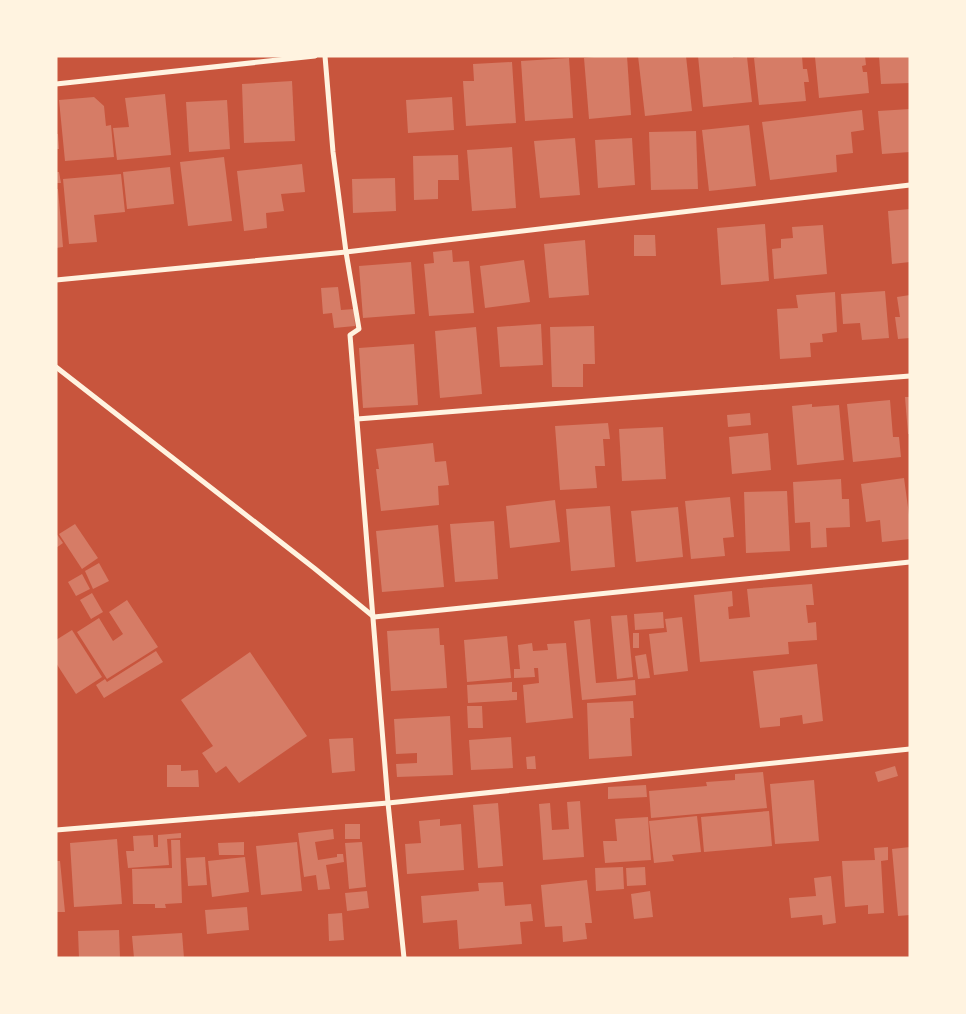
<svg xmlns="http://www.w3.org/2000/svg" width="966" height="1014" font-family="'Noto Sans',sans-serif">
  <rect width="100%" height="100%" fill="#c8553d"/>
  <g fill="#d67c66">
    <polygon points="604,56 627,56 631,115 589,119 584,58"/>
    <polygon points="638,56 686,56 692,111 645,116"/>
    <polygon points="698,56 733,56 733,58 747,57 752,102 703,107"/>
    <polygon points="763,56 802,56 803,69 807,69 809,82 804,82 806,101 759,105 754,58"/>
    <polygon points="865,56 866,65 862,66 863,72 867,72 869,93 819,98 815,57"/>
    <polygon points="879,56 910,56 910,83 881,84"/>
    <polygon points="569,58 573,118 525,121 521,61"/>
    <polygon points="512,62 516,123 466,126 463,81 474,81 473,64"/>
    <polygon points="292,81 295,141 244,143 242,84"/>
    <polygon points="165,94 171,155 117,160 113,128 129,127 125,98"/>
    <polygon points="94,97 104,106 106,126 111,125 114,157 65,161 59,100"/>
    <polygon points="452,97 454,130 408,133 406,100"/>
    <polygon points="227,100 230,149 189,152 186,102"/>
    <polygon points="910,109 910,152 882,154 878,111"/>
    <polygon points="862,110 864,130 851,132 853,153 836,155 837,172 770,180 762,122"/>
    <polygon points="749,125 756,186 709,191 702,130"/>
    <polygon points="696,131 698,189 651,190 649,132"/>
    <polygon points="56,134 58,134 59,149 56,149"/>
    <polygon points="575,138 580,195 540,198 534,141"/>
    <polygon points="632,138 635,185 598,188 595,140"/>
    <polygon points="512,147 516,208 472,211 467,150"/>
    <polygon points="458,155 459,180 438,180 438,199 414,200 413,156"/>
    <polygon points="224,157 232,221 188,226 180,162"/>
    <polygon points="302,164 305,192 281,194 284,211 266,213 267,228 244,231 237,171"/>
    <polygon points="170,167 174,204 127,209 123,172"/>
    <polygon points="56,172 59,172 61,183 56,183"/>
    <polygon points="121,174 125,212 94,215 97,242 69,244 63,179"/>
    <polygon points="395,178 396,211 353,213 352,179"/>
    <polygon points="56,189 58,189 63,247 56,248"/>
    <polygon points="910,209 910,262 892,264 888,211"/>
    <polygon points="765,224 769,281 721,285 717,228"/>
    <polygon points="823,225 827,274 774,279 772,249 781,248 781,239 793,238 792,227"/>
    <polygon points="634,235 655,235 656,256 634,256"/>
    <polygon points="585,240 589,295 549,298 544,244"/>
    <polygon points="452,250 453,262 469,261 474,313 429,316 424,264 434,263 433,252"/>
    <polygon points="524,260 530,302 485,308 480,266"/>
    <polygon points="411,262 415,314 363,318 359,266"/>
    <polygon points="338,287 341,310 354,309 355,326 334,328 332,313 323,314 321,288"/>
    <polygon points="885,291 889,338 862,340 860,323 843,324 841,294"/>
    <polygon points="835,292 837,332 822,334 823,342 810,343 811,357 780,359 777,309 798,308 796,295"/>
    <polygon points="910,295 910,338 898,339 895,317 900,317 897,297"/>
    <polygon points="541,324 543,365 500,367 497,327"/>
    <polygon points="594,326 595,364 583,364 583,387 552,387 550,327"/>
    <polygon points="476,327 482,394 440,398 435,331"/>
    <polygon points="414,344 418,405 363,408 359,348"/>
    <polygon points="905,397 910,397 910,434 908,434"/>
    <polygon points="890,400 893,437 899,437 901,457 853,462 847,404"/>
    <polygon points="812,404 812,407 839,405 844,460 797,465 792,406"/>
    <polygon points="750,413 751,425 728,427 727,415"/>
    <polygon points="608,423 610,439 603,439 605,466 595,466 597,488 560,490 555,426"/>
    <polygon points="663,427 666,479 622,481 619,429"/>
    <polygon points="768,433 771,470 732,474 729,437"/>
    <polygon points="433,443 435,462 446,461 449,485 438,486 439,505 381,511 376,469 379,469 376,449"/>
    <polygon points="904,478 910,522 910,539 882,542 880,520 866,522 861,484"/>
    <polygon points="841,479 842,499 849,499 850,527 826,528 827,547 811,548 810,522 795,523 793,482"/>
    <polygon points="787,491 790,551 746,553 744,492"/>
    <polygon points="730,497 734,537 723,538 725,556 691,559 685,501"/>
    <polygon points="555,500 560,542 510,548 506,506"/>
    <polygon points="610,506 615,567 571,571 566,509"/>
    <polygon points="678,507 683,557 636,562 631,511"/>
    <polygon points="494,521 498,579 455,582 450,524"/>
    <polygon points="75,524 98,558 82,569 59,534"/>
    <polygon points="438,525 444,587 382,592 376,531"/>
    <polygon points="56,533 63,543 56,548"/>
    <polygon points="99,563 109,581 93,589 85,571"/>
    <polygon points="82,574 90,589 76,596 68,582"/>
    <polygon points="812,584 814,605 806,605 808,623 816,622 817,640 788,642 789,654 700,662 694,595 732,591 733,606 728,607 729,619 750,617 747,589"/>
    <polygon points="92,593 103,612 91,619 80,600"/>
    <polygon points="127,600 158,647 107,679 77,632 99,618 113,641 123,634 109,612"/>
    <polygon points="663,612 664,628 635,630 634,614"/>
    <polygon points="627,615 633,677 617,679 611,616"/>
    <polygon points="682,617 688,671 654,675 649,634 667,632 665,619"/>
    <polygon points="590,619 596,683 635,680 636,695 582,700 574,621"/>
    <polygon points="439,628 440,645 444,645 447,688 391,691 387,631"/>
    <polygon points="72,630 102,677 76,694 56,663 56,640"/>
    <rect x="633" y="633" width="6" height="15"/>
    <polygon points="507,636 511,678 467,682 464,640"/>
    <polygon points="532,643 533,651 548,650 547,644 566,643 573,718 526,723 523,685 539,683 538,668 534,668 535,677 514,678 514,669 520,669 518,645"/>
    <polygon points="156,651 163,662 104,698 96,685 105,679 107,682"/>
    <polygon points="250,652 307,736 239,783 226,766 216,773 202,753 213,746 181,700"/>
    <polygon points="646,654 650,678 638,679 635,656"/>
    <polygon points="817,664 823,721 803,724 802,715 780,718 780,726 760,728 753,671"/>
    <polygon points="512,682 512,692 517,692 517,700 468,703 467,685"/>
    <polygon points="633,701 634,718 630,718 632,756 589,759 587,703"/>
    <polygon points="467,706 482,706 483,728 468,728"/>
    <polygon points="450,716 453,775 397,777 396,764 417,763 417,753 396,754 394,719"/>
    <polygon points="511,737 513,768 471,770 469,740"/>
    <polygon points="353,738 355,771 332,773 329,739"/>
    <polygon points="535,756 536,769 527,769 526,757"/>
    <polygon points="167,765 181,765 181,771 198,770 199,787 167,787"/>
    <polygon points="895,766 898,776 878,782 875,772"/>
    <polygon points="763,772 767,808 651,818 649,791 707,786 706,782 735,780 735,774"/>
    <polygon points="814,780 819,841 775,844 770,784"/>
    <polygon points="646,785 647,797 608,799 608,787"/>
    <polygon points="580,801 584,857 543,860 539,804 550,803 552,830 569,829 567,802"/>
    <polygon points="498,803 503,866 478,868 473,805"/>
    <polygon points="769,811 772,846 704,852 701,817"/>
    <polygon points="697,816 701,852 672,855 674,861 654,863 649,821"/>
    <polygon points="648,817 651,860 605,863 603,841 617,841 615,819"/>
    <polygon points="440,819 440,826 461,824 464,870 407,874 405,844 421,843 419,821"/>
    <rect x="345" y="824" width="15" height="15"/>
    <polygon points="333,829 334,839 315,842 318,860 337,857 337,854 343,854 344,862 326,865 330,889 318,890 316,875 304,877 298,833"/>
    <polygon points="181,833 181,838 167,839 169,865 128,868 126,851 134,851 133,836 153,835 154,847 158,847 158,835"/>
    <polygon points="117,839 122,904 74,907 70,843"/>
    <polygon points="171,840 180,840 182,903 165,904 166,908 155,908 155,904 133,904 132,869 172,868"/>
    <polygon points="244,842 244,855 219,855 218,843"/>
    <polygon points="297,842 302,891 261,895 256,846"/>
    <polygon points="362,842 366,887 349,889 345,843"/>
    <polygon points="888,847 888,860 881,861 884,913 868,914 868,905 845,907 842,861 875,860 874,848"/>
    <polygon points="910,847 910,915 898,916 892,849"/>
    <polygon points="205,857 207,885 188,886 186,858"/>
    <polygon points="245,857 249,892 212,897 208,861"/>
    <polygon points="56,861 60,861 65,912 56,912"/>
    <polygon points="623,867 624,889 596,891 595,868"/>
    <polygon points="645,867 646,885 627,886 626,868"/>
    <polygon points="831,876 836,923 823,925 822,915 791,918 789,898 816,896 814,878"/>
    <polygon points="587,880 592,923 585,923 587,939 563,942 562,926 545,927 541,885"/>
    <polygon points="503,882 505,906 531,904 533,921 520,922 522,944 459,949 457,920 423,923 421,896 479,891 478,883"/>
    <polygon points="367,891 369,908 347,911 345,893"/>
    <polygon points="650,891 653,917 634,919 631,894"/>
    <polygon points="247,907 249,930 207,934 205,910"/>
    <polygon points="342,913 344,940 329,941 328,914"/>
    <polygon points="119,930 120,958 79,958 78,931"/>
    <polygon points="182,933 184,958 134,958 132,936"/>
  </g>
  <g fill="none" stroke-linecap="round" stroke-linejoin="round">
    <g stroke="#fff3e0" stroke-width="5">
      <polyline points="325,56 333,152 346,252 359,329 350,335 388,803 404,958"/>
      <polyline points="56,84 315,56"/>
      <polyline points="56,280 346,252 910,185"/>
      <polyline points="56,367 314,568 374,617 910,562"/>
      <polyline points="357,419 910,376"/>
      <polyline points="56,830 388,803 910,749"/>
    </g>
  </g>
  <rect width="966" height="1014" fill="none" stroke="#fff3e0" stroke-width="115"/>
</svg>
